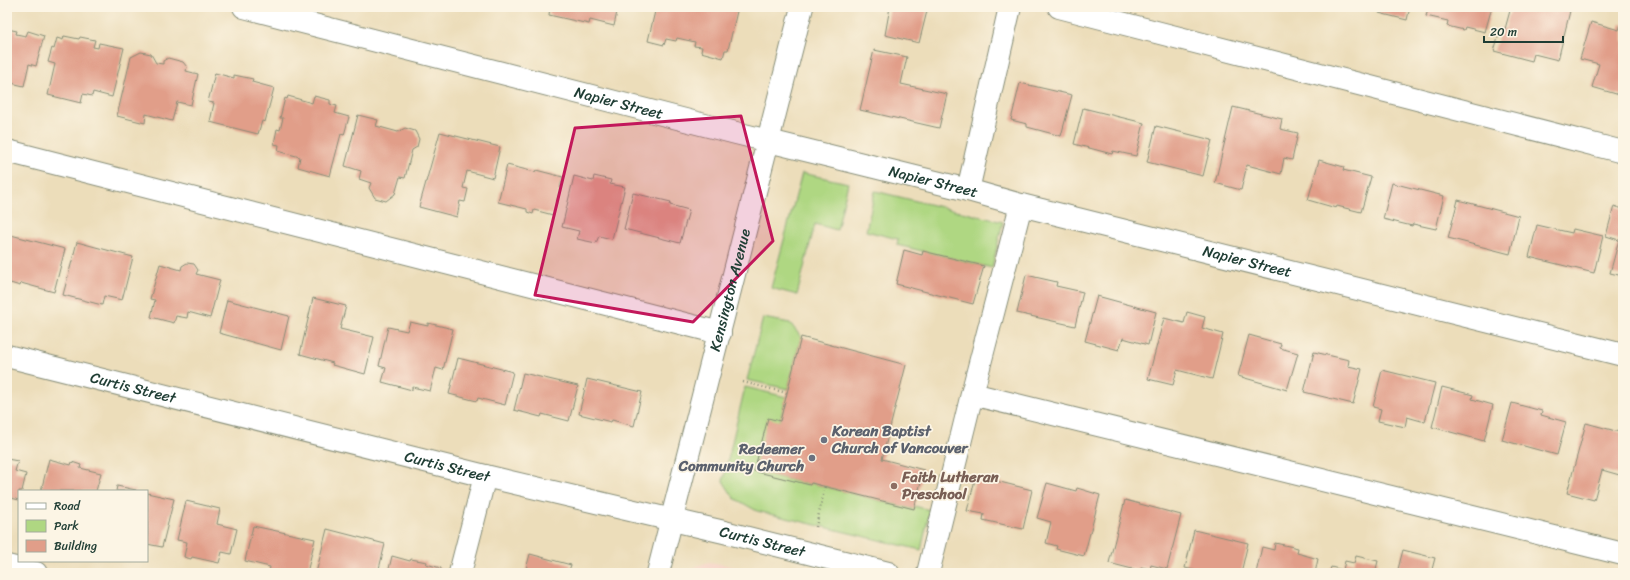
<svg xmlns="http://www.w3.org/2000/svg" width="1630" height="580" font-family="Sriracha,sans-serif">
  <rect width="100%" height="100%" fill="#fcf5e5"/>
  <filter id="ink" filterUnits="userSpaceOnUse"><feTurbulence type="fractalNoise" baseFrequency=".025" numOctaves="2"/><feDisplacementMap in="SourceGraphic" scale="8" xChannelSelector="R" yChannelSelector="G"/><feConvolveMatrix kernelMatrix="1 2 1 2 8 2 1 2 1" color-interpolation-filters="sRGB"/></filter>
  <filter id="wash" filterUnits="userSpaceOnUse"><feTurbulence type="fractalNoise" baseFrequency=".012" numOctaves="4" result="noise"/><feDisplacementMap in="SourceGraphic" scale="16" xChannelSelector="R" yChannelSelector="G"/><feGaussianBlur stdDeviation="0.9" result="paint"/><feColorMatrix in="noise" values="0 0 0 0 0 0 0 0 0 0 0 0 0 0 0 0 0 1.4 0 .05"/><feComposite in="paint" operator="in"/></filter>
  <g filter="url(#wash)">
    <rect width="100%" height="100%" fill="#ecddba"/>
    <polygon fill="#f6d1c5" points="709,562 725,565 760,573 688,573 697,566"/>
    <g fill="#afd782" stroke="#678a5b">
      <polygon points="802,173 848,183 837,230 815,224 797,295 771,288"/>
      <polygon points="875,191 1003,222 992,268 897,245 898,239 866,231"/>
      <polygon points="763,318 790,323 801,337 788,389 747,380"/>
      <polygon points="745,387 786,397 780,421 755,471 810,485 811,483 913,509 914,506 930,510 921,550 757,511 734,498 723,481"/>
    </g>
    <g id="blocks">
      <g fill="#e19e89">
        <polygon points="550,7 618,7 614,26 590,20 589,24 549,15"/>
        <polygon points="626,7 643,7 642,11"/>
        <polygon points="656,7 738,7 728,50 725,50 723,58 701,52 702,47 694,46 695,42 677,38 676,41 666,39 664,45 648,41"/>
        <polygon points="890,7 928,7 919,43 885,35"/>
        <polygon points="1410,7 1407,20 1379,13 1380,9 1374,8"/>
        <polygon points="1429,7 1492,7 1485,32 1465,27 1464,30 1447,26 1448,21 1426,16"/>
        <polygon points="1511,7 1553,7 1570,11 1558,60 1534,54 1532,61 1494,51 1501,28 1505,29"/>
        <polygon points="1591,22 1619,30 1621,24 1623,24 1623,96 1592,87 1599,64 1580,59"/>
        <polygon points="7,29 17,31 16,34 26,36 28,31 44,36 36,66 29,64 24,86 7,82"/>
        <polygon points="64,36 79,39 80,37 95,40 93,47 98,48 99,43 124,48 112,97 93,92 92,96 83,94 81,103 48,95 55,64 48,62 52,48 54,49 57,38 63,40"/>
        <polygon points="874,50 907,57 901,84 947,94 939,128 860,110"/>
        <polygon points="141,52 151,54 156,63 163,64 163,61 168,58 183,62 187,67 186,71 198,74 191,105 177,102 172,121 146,114 145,123 117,116 131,57"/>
        <polygon points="215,73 234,78 234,75 253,79 252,82 274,88 265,122 262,121 258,134 210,122 214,103 208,102"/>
        <polygon points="1020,83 1072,95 1061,136 1027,127 1027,124 1011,120"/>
        <polygon points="288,96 312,103 314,96 330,100 330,104 337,106 335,113 349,117 344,135 341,134 330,176 298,167 300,157 278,151 279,145 274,144 277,129 280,130 283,118 280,118 285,98 287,99"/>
        <polygon points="1233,107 1282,119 1280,129 1298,133 1292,160 1284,158 1281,174 1247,165 1241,190 1215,183"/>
        <polygon points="1083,108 1144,123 1136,156 1113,151 1112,154 1074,144"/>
        <polygon points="358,115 378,120 376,126 398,132 405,128 415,131 419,139 417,147 412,150 405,178 400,177 395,194 386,201 375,198 369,188 371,183 359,179 361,171 345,166"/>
        <polygon points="1156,126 1212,140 1203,176 1147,162"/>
        <polygon points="440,132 500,147 493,178 467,171 463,188 468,189 465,202 460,201 457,217 419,207"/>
        <polygon points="1319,160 1344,167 1343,170 1371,177 1361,212 1337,206 1336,208 1308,200"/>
        <polygon points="507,165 535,172 536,170 563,177 553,215 534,210 533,214 527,212 527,209 498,202"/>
        <polygon points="574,176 593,181 594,176 611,180 610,184 625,187 612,239 599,236 596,243 577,239 579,231 562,227"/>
        <polygon points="1392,183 1444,196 1436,229 1413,224 1412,226 1383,219"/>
        <polygon points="633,193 671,202 670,205 689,210 680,243 624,229"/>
        <polygon points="1458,200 1519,216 1510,254 1448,238"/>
        <polygon points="1614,206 1623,209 1623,276 1610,273 1619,240 1606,236"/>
        <polygon points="1537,225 1572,233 1573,229 1603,236 1594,273 1529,257"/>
        <polygon points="7,234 65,249 54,292 21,283 20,286 7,282"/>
        <polygon points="77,242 133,257 122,300 104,296 102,305 63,295"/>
        <polygon points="904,250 922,255 923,251 984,266 973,304 896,284"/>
        <polygon points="187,263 194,264 198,270 196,274 220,280 210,318 188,312 187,318 176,316 174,323 151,317 155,300 150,299 160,264 181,270 182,266"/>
        <polygon points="1026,275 1057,282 1056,286 1083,292 1075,326 1017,313"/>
        <polygon points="1097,296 1156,312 1148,345 1123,338 1119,350 1085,341"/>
        <polygon points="313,298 346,306 340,329 374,337 365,374 332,365 333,363 300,354"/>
        <polygon points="227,300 289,316 281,350 219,333"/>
        <polygon points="1187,312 1205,317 1202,328 1223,334 1212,379 1177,370 1173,385 1148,379 1164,318 1184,323"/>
        <polygon points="410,322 428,326 428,323 453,329 443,370 436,368 430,391 412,387 412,390 382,382 386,368 379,366 388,327 407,331"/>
        <polygon points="1249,335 1281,344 1280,348 1298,353 1287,390 1238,376"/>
        <polygon points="801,337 906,365 882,459 924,470 914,509 811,483 810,485 754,471 768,418 780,421"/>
        <polygon points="1314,352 1349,360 1348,366 1362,369 1353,404 1304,392"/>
        <polygon points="458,358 513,372 505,405 478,398 477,401 449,394"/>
        <polygon points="1382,370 1435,383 1425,422 1407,417 1405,427 1378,421 1381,409 1373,407"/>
        <polygon points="523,373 578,386 569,421 542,414 541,417 514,410"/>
        <polygon points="587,379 642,392 634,426 612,420 611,422 579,414"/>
        <polygon points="1442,387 1473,395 1472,399 1493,405 1484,441 1432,427"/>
        <polygon points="1512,403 1542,411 1541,415 1566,422 1557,455 1502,440"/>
        <polygon points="1586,423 1623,433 1623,476 1602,470 1594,500 1567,493"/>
        <polygon points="7,459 18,461 15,471 26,474 22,491 19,491 19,500 7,497"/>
        <polygon points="49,459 71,465 72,462 81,465 80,468 101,473 96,491 41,491"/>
        <polygon points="976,476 1032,490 1023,529 983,520 984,514 967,511"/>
        <polygon points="1047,483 1076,491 1077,488 1100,495 1084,556 1056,549 1057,546 1046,543 1051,522 1037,518"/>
        <polygon points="117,486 136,490 136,491 116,491"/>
        <polygon points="147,493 174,499 162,547 147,544"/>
        <polygon points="1125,500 1181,515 1167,569 1151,565 1150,569 1141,567 1140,571 1109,563"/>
        <polygon points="186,501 220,509 217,524 237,529 231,554 222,552 219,563 192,557 191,559 184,557 187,542 177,540"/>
        <polygon points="253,526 315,539 307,573 287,571 287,573 274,573 269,572 270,567 245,561"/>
        <polygon points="327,529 385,544 378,573 316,573"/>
        <polygon points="1194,530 1248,543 1241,573 1216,572 1216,573 1206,573 1185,568"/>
        <polygon points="1275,543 1298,548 1297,553 1318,559 1315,573 1256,573 1262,547 1274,550"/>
        <polygon points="1403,550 1435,558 1431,573 1397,573"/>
        <polygon points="530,554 571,565 568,573 525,573"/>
        <polygon points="392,556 410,561 411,559 427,562 426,564 441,568 440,573 388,573"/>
        <polygon points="1356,556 1378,561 1375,573 1329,573 1331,567 1343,570 1345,561 1354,563"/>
      </g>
    </g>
  </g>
  <g filter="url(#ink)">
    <use href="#blocks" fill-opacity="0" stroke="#868d77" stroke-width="1"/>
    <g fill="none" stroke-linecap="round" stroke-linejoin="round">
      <g stroke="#868d77" stroke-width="24">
        <g id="minor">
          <path id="s1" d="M244 7 736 133 968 190 1021 205 1623 355"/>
          <polyline points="1059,7 1623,152"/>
          <polyline points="7,151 720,333"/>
          <polyline points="968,190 1010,7"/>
          <path id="s2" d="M7 356 485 476 724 532 888 573"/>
          <polyline points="972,394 1623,554"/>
          <polyline points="7,566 36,573"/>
          <polyline points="460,573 485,476"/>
          <path id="s3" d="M658 573 802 7"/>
          <polyline points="928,573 972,394 1021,205"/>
        </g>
      </g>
      <g stroke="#868d77" stroke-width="2.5" stroke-dasharray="1 3" stroke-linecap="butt">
        <polyline points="743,382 787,393"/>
        <polyline points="816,527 825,486"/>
      </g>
      <use href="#minor" stroke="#fff" stroke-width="22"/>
    </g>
  </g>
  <path fill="#c2185b" fill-opacity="0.2" stroke="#c2185b" stroke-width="3" stroke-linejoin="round" d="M741 116 773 241 693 322 535 295 575 128Z"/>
  <g fill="#6b7280" stroke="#fcf5e5" stroke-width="1.5">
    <circle cx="824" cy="440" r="4"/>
    <circle cx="812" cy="458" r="4"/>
  </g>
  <circle fill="#8d6e63" stroke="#fcf5e5" stroke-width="1.5" cx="894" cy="486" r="4"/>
  <g text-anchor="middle" stroke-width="3.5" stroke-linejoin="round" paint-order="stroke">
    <g font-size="15" fill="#1f3d34" stroke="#fcf5e5">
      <text dy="5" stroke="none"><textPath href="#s1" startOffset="387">Napier Street</textPath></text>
      <text dy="5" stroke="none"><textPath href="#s1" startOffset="711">Napier Street</textPath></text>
      <text dy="5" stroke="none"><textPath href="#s1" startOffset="1035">Napier Street</textPath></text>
      <text dy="5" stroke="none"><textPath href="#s3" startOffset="292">Kensington Avenue</textPath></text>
      <text dy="5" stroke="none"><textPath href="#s2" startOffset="130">Curtis Street</textPath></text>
      <text dy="5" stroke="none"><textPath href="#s2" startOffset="454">Curtis Street</textPath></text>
      <text dy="5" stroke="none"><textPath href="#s2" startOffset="778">Curtis Street</textPath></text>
    </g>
    <g font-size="15" font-weight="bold" fill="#5b616d" stroke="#fcf5e5" text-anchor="start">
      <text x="832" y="436">Korean Baptist<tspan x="832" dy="17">Church of Vancouver</tspan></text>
      <text x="804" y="454" text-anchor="end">Redeemer<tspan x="804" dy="17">Community Church</tspan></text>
    </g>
    <g font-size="15" font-weight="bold" fill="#785e54" stroke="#fcf5e5" text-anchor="start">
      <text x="902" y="482">Faith Lutheran<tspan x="902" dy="17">Preschool</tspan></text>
    </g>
  </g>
  <rect width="1630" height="580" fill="none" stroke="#fcf5e5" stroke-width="24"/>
  <rect x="18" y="490" width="130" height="72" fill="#fcf5e5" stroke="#a4ab9e"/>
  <rect x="26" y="503" width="20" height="6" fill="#ffffff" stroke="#a4ab9e"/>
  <text x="54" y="510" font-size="12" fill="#1f3d34">Road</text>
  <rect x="26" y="520" width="20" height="12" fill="#afd782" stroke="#a4ab9e"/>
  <text x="54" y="530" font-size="12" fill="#1f3d34">Park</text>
  <rect x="26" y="540" width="20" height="12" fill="#e19e89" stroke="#a4ab9e"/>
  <text x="54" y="550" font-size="12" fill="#1f3d34">Building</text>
  <path d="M1484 36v6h79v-6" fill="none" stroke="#1f3d34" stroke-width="2"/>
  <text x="1490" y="36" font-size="12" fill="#1f3d34" stroke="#fcf5e5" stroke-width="3" paint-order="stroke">20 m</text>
</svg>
